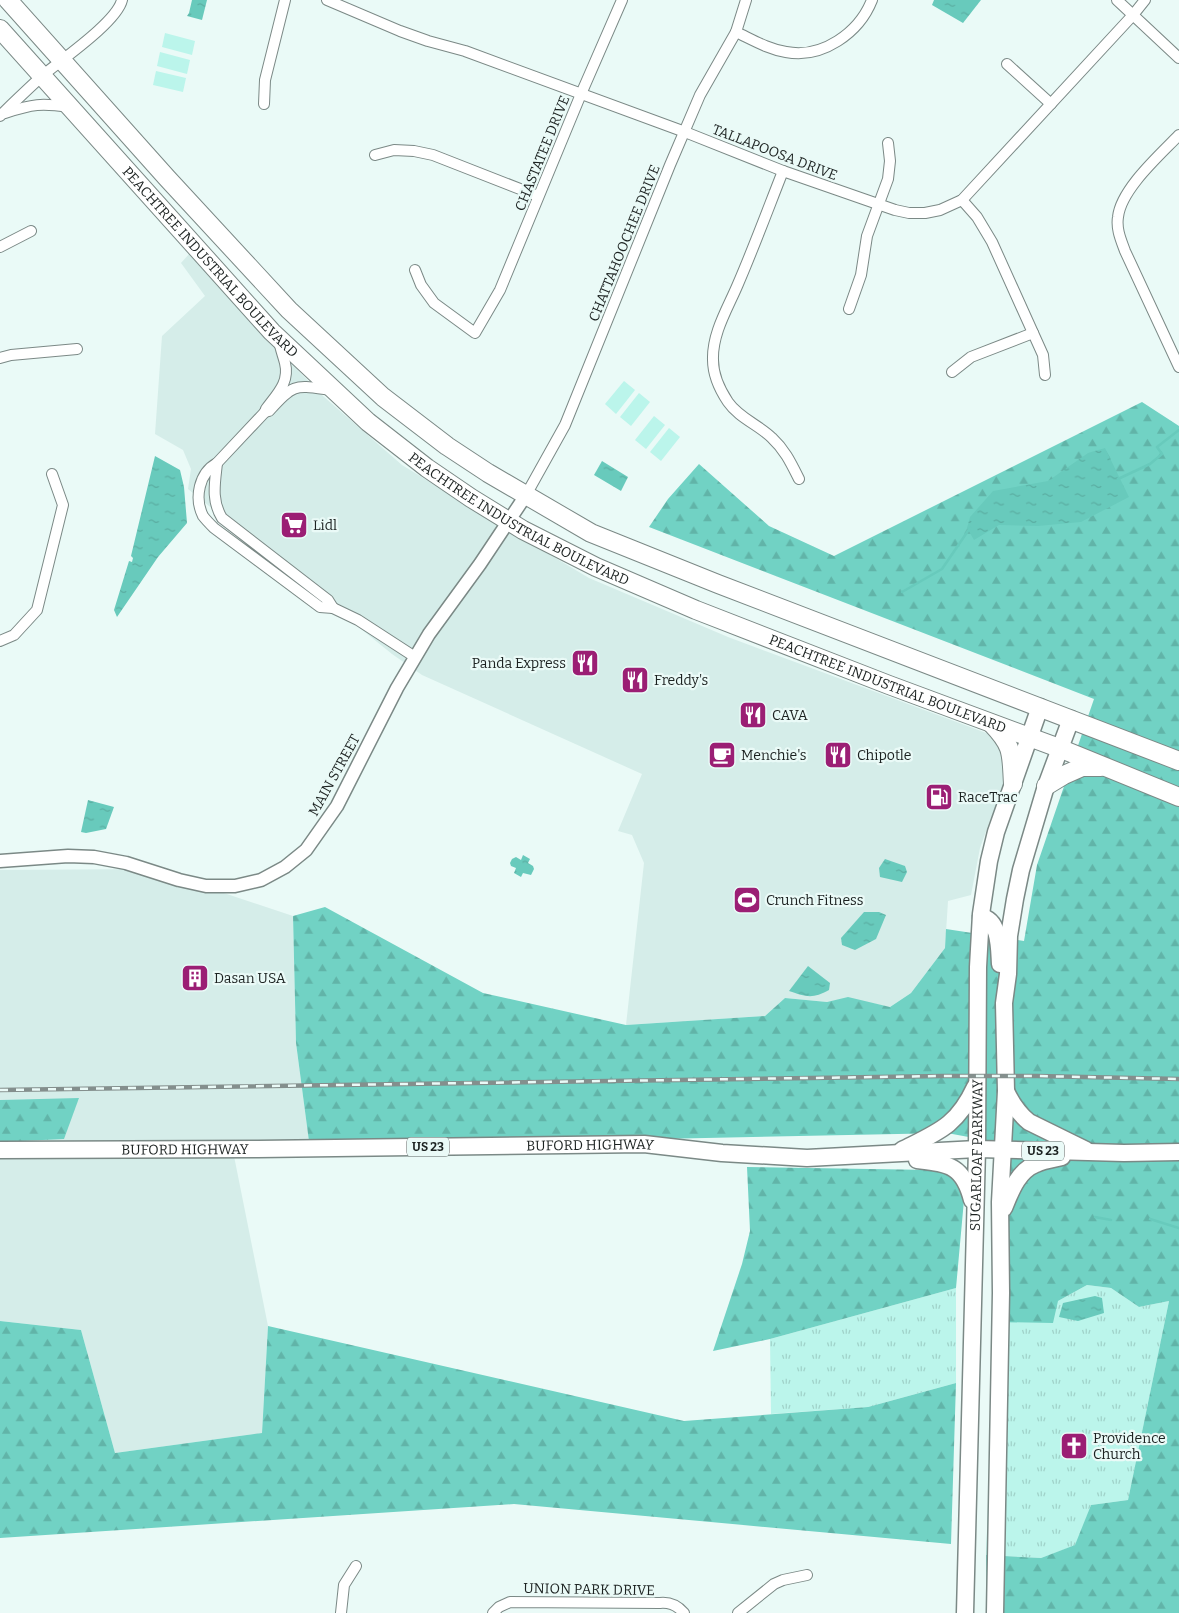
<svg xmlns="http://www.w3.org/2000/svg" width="1179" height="1613" font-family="Bitter,serif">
  <defs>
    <pattern id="grass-tufts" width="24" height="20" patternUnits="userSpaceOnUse" patternTransform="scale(1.25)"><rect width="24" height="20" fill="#bbf5eb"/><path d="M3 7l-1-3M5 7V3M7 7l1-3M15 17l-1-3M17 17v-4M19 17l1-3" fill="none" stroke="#a0d2c9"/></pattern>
    <pattern id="forest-firs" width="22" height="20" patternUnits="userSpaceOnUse" patternTransform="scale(1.25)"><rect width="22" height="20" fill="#71d2c4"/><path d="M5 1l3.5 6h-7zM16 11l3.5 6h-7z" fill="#61b4a8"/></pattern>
    <pattern id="water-ripples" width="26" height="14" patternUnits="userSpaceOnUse" patternTransform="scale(1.25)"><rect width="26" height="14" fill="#68cabc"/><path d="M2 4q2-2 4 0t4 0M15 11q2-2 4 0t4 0" fill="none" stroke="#5aada1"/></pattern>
  </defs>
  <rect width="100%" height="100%" fill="#eafaf7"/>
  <g fill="#d5ede9">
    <polygon points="190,253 266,338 323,396 402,465 527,541 589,578 728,637 989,734 1001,743 1009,775 1000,799 990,820 980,848 971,895 948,901 945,948 911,993 890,1007 848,998 827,1002 785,998 765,1016 626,1025 644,863 632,835 618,831 642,774 422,675 392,654 188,489 191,469 183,450 155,434 162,336 205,296 181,263"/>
    <polygon points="152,869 293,916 296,1043 310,1149 233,1151 268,1326 262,1433 115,1453 81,1330 0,1321 0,1142 79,1099 0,1100 0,870"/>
  </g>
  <g fill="url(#grass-tufts)">
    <polygon points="1087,1285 1111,1288 1139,1307 1169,1301 1128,1500 1091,1505 1076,1545 1041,1558 986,1555 995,1322 1058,1301"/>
    <polygon points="956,1288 956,1383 868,1407 771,1414 770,1339"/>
  </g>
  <g fill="url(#forest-firs)">
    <polygon points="1142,402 1179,426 1179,1613 987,1613 986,1555 1041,1558 1075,1545 1091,1505 1128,1500 1169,1301 1139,1307 1111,1288 1087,1285 1058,1301 1053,1323 995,1322 1001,1143 947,1133 565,1141 310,1149 296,1043 293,916 325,907 483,993 626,1025 765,1016 785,998 827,1002 848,997 890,1007 911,993 945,948 946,929 1024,941 1037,865 1094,699 649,527 668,499 699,464 769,526 834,556"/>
    <polygon points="79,1098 64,1139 0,1142 0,1100"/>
    <polygon points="747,1167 932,1170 946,1172 955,1181 964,1200 956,1288 770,1339 713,1351 742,1264 750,1231"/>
    <polygon points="0,1321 81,1330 115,1453 262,1433 268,1326 684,1421 868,1407 956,1383 951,1544 514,1504 0,1538"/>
  </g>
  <g fill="#bbf5eb">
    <polygon points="165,33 195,41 192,55 162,47"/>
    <polygon points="160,52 190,60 187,74 157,66"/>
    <polygon points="156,71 186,78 183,92 153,85"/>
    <polygon points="624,381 635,390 616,414 605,404"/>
    <polygon points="639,393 650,402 631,426 620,417"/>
    <polygon points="654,416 665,425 646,449 635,440"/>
    <polygon points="669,428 680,437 661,461 650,452"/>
  </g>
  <g fill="url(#water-ripples)">
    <polygon points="192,0 207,0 202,20 187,16 189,13"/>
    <polygon points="934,0 981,0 963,23 932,5"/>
    <polygon points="1105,448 1129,497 1081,522 1038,526 999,525 974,540 967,528 970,517 993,491 1048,481 1088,453"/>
    <polygon points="155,456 180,470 184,487 187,523 158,557 117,617 114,610 129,561 132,562 133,558 131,556"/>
    <polygon points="602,461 628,477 621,491 594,475"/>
    <polygon points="88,800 114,807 106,829 86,833 81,832"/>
    <polygon points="523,855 530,859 528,863 533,866 534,869 531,875 523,873 521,877 514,873 516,868 511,866 510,863 512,859 516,857 521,860"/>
    <polygon points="885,859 905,866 907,872 902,882 880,877 879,868"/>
    <polygon points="864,912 879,912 886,915 876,939 855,950 842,945 841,938"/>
    <path d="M808 966 830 983 829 990C813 999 806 997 789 991Z"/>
    <polygon points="1095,1296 1102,1298 1104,1313 1078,1321 1059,1317 1063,1303"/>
  </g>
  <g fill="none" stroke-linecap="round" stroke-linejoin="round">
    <g stroke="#68cabc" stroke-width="2.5">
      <polyline points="1118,479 1150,464 1162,454 1157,447 1179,430"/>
      <polyline points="902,592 942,569 970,528"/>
      <polyline points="1095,1217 1111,1220"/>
      <polyline points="1150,1219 1179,1228"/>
    </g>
    <g stroke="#7b8986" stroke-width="12">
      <g id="minor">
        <polyline points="327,0 400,31 428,41 465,51 685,132 783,171 895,210 909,213 925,213 940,210 962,200 1133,15 1145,0"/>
        <polyline points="1117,0 1179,58"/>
        <path d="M736 32C753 40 768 49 786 52 822 59 859 33 872 0"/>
        <polyline points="1007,64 1051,104"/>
        <polyline points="264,104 265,80 285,0"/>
        <path d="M5 113C33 104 41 103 69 107"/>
        <path d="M0 116C14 102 28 89 42 76 61 60 117 22 122 0"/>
        <path d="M1179 135C1160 155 1121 189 1118 217 1116 229 1121 240 1125 251L1179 367"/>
        <polyline points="375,155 394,150 414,151 433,155 538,196"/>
        <path d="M783 171C768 209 754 247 738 284 728 308 712 333 713 360 713 375 720 390 728 402 739 418 759 425 772 438 785 450 791 463 799 479"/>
        <polyline points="962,200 977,217 992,242 1043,355 1045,375"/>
        <polyline points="0,247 31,231"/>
        <polyline points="415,270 421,285 434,303 475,333 500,290 581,94 622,0"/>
        <polyline points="849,309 861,275 867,236 888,179 890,161 888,143"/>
        <path d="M279 340C280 348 283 355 285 363 290 383 276 395 266 409L265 412 269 411C295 383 294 385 331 390"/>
        <polyline points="0,358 11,355 77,349"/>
        <polyline points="952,372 971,357 1033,333"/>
        <path d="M217 463C215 483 211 500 222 518L328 600 333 608 320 607 214 528C210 524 206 520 203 516 194 498 199 473 217 463Z"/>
        <polyline points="217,463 265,412"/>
        <polyline points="526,495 565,425 670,165 700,95 736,32 746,0"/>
        <polyline points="333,608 358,620 415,657"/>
        <polyline points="0,641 14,635 37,610 63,505 52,474"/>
        <polyline points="341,1613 344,1585 356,1566"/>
        <path d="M493 1613 499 1607 510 1602 660 1603C670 1602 677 1605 684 1613"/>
        <polyline points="738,1613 774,1584 783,1580 807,1575"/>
      </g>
    </g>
    <g stroke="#7b8986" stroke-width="15">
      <polyline id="tertiary" points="0,861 68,856 94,857 126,863 179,880 206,886 235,886 261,880 285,867 306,850 337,806 397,688 429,634 480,564 526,495"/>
    </g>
    <g stroke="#7b8986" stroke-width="19">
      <g id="primary">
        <path d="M981 917C1000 920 999 949 1000 964"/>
        <path d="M1006 1091C1012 1104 1018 1113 1029 1122L1086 1150"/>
        <path id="s1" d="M0 1150 258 1149 644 1144 722 1153 807 1158 977 1149 1124 1153 1179 1152"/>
        <path d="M902 1150C938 1132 957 1126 975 1087"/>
        <path d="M917 1160C949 1164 963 1165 972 1200"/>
        <path d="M1004 1208C1011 1191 1018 1171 1036 1164 1044 1160 1054 1159 1062 1157"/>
        <path id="s2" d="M965 1613 977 1149 978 967 981 914 989 861 996 832 1040 707"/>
        <polyline points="995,1613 1001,1293 1000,1202 1006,1091 1004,1003 1008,974 1009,936 1015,899 1021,870 1046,786 1071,719"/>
      </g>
    </g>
    <g stroke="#7b8986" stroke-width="20">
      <g id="trunk">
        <polyline points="8,0 167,178 289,310 383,397 447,446 488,473 591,533 718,584 1179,761"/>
        <path id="s3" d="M0 29 272 332 368 422 427 468 471 498 523 530 596 567 696 610 889 685 1059 748 1179 797"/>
        <path d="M992 724C1014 747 1011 754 1013 784"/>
        <polyline points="1046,786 1064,775 1082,767 1101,767"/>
      </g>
    </g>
    <use href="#minor" stroke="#fff" stroke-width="10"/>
    <use href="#tertiary" stroke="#fff" stroke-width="12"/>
    <use href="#primary" stroke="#fff" stroke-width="16"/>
    <use href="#trunk" stroke="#fff" stroke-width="18"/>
    <g stroke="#848f8d" stroke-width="4.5">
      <polyline id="rail" points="0,1090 943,1076 1037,1076 1179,1079"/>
    </g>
    <use href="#rail" stroke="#eafaf7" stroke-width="2.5" stroke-dasharray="8" stroke-linecap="butt"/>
  </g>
  <defs>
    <g id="supermarket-square" transform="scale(1.4375)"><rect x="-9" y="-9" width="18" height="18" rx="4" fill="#9b1e74" stroke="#eafaf7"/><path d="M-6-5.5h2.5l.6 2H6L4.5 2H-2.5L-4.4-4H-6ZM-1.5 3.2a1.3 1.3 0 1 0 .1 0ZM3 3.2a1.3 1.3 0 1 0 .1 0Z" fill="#fff"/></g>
    <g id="restaurant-square" transform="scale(1.4375)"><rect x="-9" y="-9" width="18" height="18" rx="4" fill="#9b1e74" stroke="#eafaf7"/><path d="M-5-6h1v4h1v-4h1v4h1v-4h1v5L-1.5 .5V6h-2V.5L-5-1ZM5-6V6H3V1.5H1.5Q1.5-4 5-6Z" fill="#fff"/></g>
    <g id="cafe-square" transform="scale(1.4375)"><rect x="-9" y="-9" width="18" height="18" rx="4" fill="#9b1e74" stroke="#eafaf7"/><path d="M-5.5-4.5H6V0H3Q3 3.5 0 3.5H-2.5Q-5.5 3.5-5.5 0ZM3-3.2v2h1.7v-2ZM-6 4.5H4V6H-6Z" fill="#fff"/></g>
    <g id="fuel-square" transform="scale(1.4375)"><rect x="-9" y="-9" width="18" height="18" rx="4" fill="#9b1e74" stroke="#eafaf7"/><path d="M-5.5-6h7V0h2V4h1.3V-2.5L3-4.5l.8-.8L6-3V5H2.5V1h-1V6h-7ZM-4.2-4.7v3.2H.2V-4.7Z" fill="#fff"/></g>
    <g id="stadium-square" transform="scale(1.4375)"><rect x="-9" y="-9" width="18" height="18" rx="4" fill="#9b1e74" stroke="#eafaf7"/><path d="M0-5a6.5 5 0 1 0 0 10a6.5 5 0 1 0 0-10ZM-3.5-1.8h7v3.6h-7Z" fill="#fff"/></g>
    <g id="building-square" transform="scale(1.4375)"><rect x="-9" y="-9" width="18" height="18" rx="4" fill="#9b1e74" stroke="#eafaf7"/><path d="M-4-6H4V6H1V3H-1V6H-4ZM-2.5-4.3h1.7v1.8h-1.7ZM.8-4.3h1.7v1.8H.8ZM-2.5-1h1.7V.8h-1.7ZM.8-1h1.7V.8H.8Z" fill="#fff"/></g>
    <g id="church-square" transform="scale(1.4375)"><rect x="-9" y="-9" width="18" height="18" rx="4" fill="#9b1e74" stroke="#eafaf7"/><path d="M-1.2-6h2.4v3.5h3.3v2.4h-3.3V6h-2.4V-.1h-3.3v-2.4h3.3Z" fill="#fff"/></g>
  </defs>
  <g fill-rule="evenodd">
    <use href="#supermarket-square" x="294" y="525"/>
    <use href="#restaurant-square" x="585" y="663"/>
    <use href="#restaurant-square" x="635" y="680"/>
    <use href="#restaurant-square" x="753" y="715"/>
    <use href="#cafe-square" x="722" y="755"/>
    <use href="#restaurant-square" x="838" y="755"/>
    <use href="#fuel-square" x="939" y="797"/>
    <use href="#stadium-square" x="747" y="900"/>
    <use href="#building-square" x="195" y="978"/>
    <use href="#church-square" x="1074" y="1446"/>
  </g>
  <g text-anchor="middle" stroke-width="4.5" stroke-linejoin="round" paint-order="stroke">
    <g fill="#eafaf7" stroke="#5a6361" stroke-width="1">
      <rect x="407" y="1137.5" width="42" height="19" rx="4"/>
      <rect x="1022" y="1141.5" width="42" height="19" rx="4"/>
    </g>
    <g font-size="12" font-weight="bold" fill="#1c2221">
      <text x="428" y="1151">US 23</text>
      <text x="1043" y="1155">US 23</text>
    </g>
    <g font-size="14" fill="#1c2221" stroke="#eafaf7">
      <text transform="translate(775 152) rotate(21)" y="5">TALLAPOOSA DRIVE</text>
      <text transform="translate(542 153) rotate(-68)" y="5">CHASTATEE DRIVE</text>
      <text transform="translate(624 243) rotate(-68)" y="5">CHATTAHOOCHEE DRIVE</text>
      <text dy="5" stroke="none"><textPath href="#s3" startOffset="314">PEACHTREE INDUSTRIAL BOULEVARD</textPath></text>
      <text dy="5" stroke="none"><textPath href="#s3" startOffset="719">PEACHTREE INDUSTRIAL BOULEVARD</textPath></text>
      <text dy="5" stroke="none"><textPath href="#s3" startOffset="1124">PEACHTREE INDUSTRIAL BOULEVARD</textPath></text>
      <text transform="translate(334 775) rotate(-61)" y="5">MAIN STREET</text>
      <text dy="5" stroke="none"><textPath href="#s1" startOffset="590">BUFORD HIGHWAY</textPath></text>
      <text dy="5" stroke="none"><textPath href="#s1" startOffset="185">BUFORD HIGHWAY</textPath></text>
      <text dy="5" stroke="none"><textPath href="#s2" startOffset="458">SUGARLOAF PARKWAY</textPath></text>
      <text transform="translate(589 1589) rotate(1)" y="5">UNION PARK DRIVE</text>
    </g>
    <g font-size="14" fill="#1c2221" stroke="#eafaf7" text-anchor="start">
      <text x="313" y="530">Lidl</text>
      <text x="566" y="668" text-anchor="end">Panda Express</text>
      <text x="654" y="685">Freddy's</text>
      <text x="772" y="720">CAVA</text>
      <text x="741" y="760">Menchie's</text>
      <text x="857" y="760">Chipotle</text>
      <text x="958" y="802">RaceTrac</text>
      <text x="766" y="905">Crunch Fitness</text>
      <text x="214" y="983">Dasan USA</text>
      <text x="1093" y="1443">Providence<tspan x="1093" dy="16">Church</tspan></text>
    </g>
  </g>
</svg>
